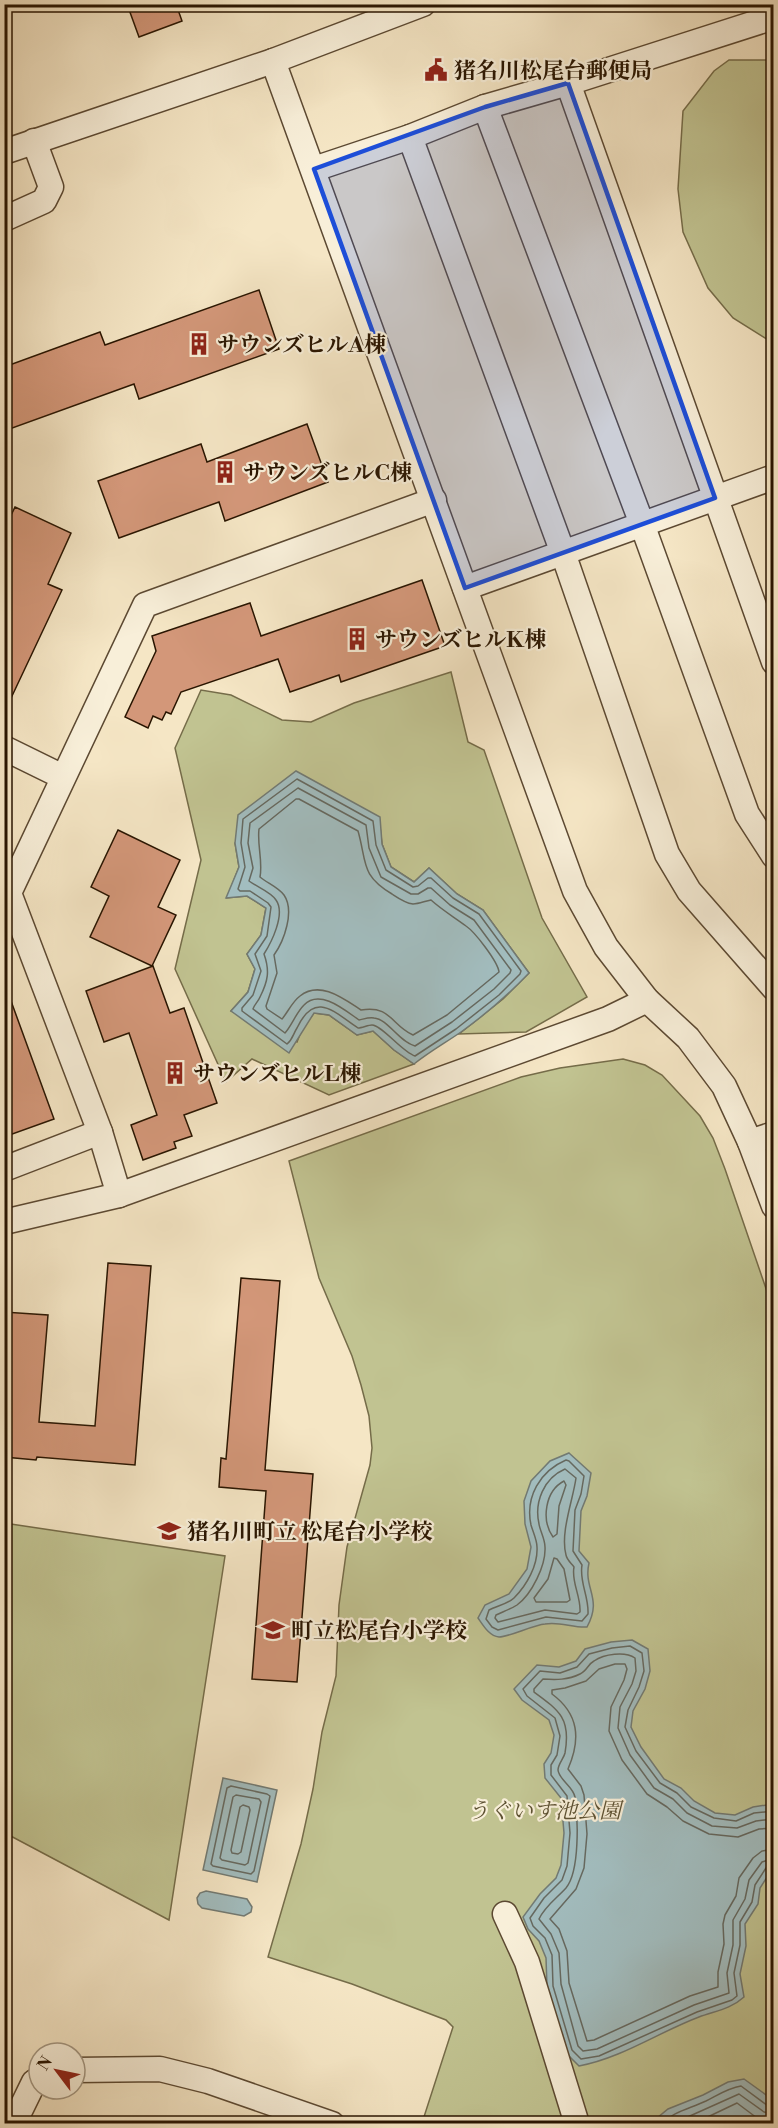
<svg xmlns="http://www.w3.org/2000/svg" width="778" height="2128" font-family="'Libre Bodoni','Noto Serif JP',serif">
  <rect width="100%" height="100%" fill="#f5e6c5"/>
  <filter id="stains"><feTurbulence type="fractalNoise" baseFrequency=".00333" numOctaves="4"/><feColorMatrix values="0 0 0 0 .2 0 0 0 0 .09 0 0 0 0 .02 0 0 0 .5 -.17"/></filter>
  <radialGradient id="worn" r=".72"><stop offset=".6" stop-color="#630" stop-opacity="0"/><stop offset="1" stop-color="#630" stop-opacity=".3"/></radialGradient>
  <g fill="#c1c391" stroke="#756c49" stroke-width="1.5">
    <polygon points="729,60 773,60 773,343 733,318 708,288 683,232 678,189 683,111 714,71"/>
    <polygon points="451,672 468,742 484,750 542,918 587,997 526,1032 459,1034 503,999 529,973 483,910 457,894 429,868 414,882 391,867 382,844 379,817 235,843 239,867 227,898 247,896 266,908 261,935 247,954 255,969 248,992 231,1011 297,1042 302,1029 314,1013 329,1015 357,1035 373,1031 394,1050 414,1064 329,1095 252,1059 226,1082 175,969 201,860 175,748 201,690 231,695 282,720 311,722 354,703"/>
    <polygon points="623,1059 645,1065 662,1075 700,1116 713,1138 725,1169 773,1309 773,2123 422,2123 453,2027 446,2020 352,1984 268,1957 301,1844 313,1789 322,1732 336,1676 339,1605 347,1547 370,1465 372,1448 369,1416 361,1385 352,1356 319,1278 289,1161 521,1077 560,1068"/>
    <polygon points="4,1523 225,1556 169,1920 5,1833"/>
  </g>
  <g fill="#a2bdbf" stroke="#727a73" stroke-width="1.5">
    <path d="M296 771 380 817 382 844 391 867 414 882 429 868 457 894 483 910 529 973C508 995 486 1014 461 1032 445 1043 429 1052 414 1064L394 1050 373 1031 357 1035 329 1015 314 1013 289 1053 231 1011 248 992 255 969 247 954 261 935 266 908 247 896 226 898 239 867 235 843 238 815Z"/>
    <path d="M569 1453 591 1473 587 1496 581 1511 579 1551 589 1563C583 1589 603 1598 587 1627 573 1628 559 1621 545 1624 533 1625 509 1637 499 1637 489 1636 483 1625 478 1618L485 1605 509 1594 527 1569 531 1547 525 1524 524 1501 531 1481 550 1461Z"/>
    <path d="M632 1640 648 1649 650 1671 645 1689 633 1711 631 1727 641 1747 664 1779 681 1788 694 1801 715 1813 735 1815 753 1807 773 1804V1868L760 1888 758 1904 745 1924 746 1946 740 1974 744 1997C731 2009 715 2011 699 2017 659 2032 622 2058 579 2066L567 2054 547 1987 546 1958 539 1941 528 1929 523 1917 540 1894 556 1878 561 1865 564 1833 561 1798 545 1778 544 1764 551 1753 554 1735 549 1720 522 1700 514 1689 537 1665 559 1667 576 1661 585 1649 611 1642Z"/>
    <polygon points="223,1778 277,1790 257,1882 203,1870"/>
    <polygon points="206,1891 247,1899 252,1907 251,1912 244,1916 202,1908 198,1904 197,1898 200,1893"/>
    <polygon points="744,2079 769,2097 773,2104 773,2123 651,2123 668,2109 703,2095 728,2082"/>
  </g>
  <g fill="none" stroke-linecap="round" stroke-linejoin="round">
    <g stroke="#666960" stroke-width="1.5">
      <path d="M297 779 373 821 376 845 386 870 413 887 418 886 428 878H431L453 898 479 914 521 971 520 974 499 995 456 1029 415 1056C402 1052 382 1025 372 1025 368 1025 362 1028 358 1028 334 1012 315 990 297 1028 293 1034 293 1039 287 1044L242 1011V1008L253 995 261 971 255 954 267 936 271 907 268 903 250 891H240L238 889 245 867 241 843 243 819Z"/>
      <path d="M298 788 366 825 369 848 381 877 411 894H418L428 888H431L450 905 474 920 511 970 510 973 494 989 452 1022 415 1046C399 1042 388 1019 374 1018 369 1017 364 1019 359 1020 346 1011 320 988 304 1005 296 1013 292 1025 285 1033L253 1009C254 1005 258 1002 260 997 268 981 270 971 264 954 271 943 286 914 276 900 271 892 257 887 249 881L253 868 248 843 250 823Z"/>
      <path d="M296 799H299L358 831C367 862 360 875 392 894 398 898 405 903 413 904 419 904 425 901 431 900 442 910 454 917 466 926 475 932 498 962 499 972L447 1015 413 1035C391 1025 391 1005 361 1010 344 999 320 980 300 996 292 1002 288 1012 282 1019L267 1009 266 1006 277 973 274 955C284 941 295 911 284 895 278 887 267 883 260 877 263 861 257 845 259 829Z"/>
      <path d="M566 1460 569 1461 584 1476 581 1494 575 1510 573 1551 582 1565C579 1582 589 1596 588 1614L582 1621 546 1617 498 1630 492 1627 486 1619 489 1610C496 1606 508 1604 514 1598 527 1585 538 1565 537 1547 537 1540 533 1532 531 1525 525 1497 540 1471 566 1460Z"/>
      <path d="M565 1469 576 1478C573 1500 560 1533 566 1555 567 1560 571 1563 574 1567 571 1582 581 1596 580 1612L577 1614 545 1610 498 1622 495 1618 496 1615C502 1612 511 1609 517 1605 532 1594 546 1565 545 1547 545 1539 540 1531 539 1524 534 1502 544 1478 565 1469Z"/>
      <path d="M564 1481 566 1485 559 1506 557 1534 553 1537C541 1520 545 1491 564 1481Z"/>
      <polygon points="554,1558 557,1559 564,1569 570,1600 567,1602 536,1602 534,1598 548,1579"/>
      <polygon points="231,1786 267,1794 270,1796 254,1871 251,1874 213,1866 211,1864 227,1788"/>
      <polygon points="236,1795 259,1799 261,1802 248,1863 245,1865 222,1860 220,1858 233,1797"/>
      <polygon points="243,1805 249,1807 250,1810 241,1852 238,1854 232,1853 231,1850 240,1807"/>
      <polyline points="774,1811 754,1813 736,1821 714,1818 691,1807 677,1793 660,1783 636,1751 625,1727 628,1710 639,1687 644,1671 642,1653 630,1646 612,1648 589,1654 577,1667 560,1673 540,1671 523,1689 527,1696 555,1718 560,1736 557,1755 551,1765 551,1775 567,1796 570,1833 567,1866 562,1880 544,1898 530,1918 533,1926 545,1938 552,1955 553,1986 572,2050 581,2059 599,2056 697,2012 732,2000 737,1996 734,1973 740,1945 740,1922 752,1902 755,1885 766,1868 774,1865"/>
      <path d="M774 1819 756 1821 737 1828 712 1826 687 1813 673 1799 654 1788 630 1755 618 1728 620 1707 632 1684 636 1671 635 1658C625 1651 604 1654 594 1661 588 1664 587 1671 580 1674 568 1680 556 1680 543 1679L534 1689V1692C560 1711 571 1719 565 1753 564 1758 558 1764 558 1770 559 1780 573 1786 575 1797 578 1818 580 1871 566 1888 557 1898 545 1906 539 1919L551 1934 559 1953 561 1984 578 2046 583 2051 597 2049 694 2005 729 1993 727 1973 733 1945V1920L745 1899 749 1880 762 1862 774 1858"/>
      <path d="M774 1828 759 1829 738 1837 709 1834 683 1821 667 1807 647 1794 622 1760 609 1731 611 1707 624 1680 627 1669 625 1664H615L599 1669 586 1681 565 1688 552 1690V1694C579 1714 581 1739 568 1769L581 1786 584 1795 587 1834 584 1868 576 1889 550 1919 559 1929 567 1951 569 1983 587 2041 594 2040 690 1996 718 1987V1972L724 1944 723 1924 725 1915 736 1896 739 1878 753 1858 762 1851 774 1849"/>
      <path d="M660 2124C675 2111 689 2109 706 2101 718 2095 728 2088 741 2086L768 2106 774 2107"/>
      <polyline points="672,2124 739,2094 764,2112 774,2114"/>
      <polyline points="693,2124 737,2103 761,2121 774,2123"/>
    </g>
  </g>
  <g fill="#d39779" stroke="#291501" stroke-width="1.5">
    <polygon points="127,4 176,4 182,21 139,37"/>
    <polygon points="259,290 279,349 139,399 134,384 4,431 4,367 100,332 105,345"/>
    <polygon points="307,424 328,482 225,521 219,502 119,538 98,481 201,444 207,462"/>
    <polygon points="15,507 71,533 48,584 62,590 4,713 4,530"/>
    <polygon points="422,580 445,646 341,682 339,675 290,692 278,659 181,692 171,714 166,712 162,720 153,716 148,728 125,717 156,651 152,636 250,603 261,636"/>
    <polygon points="118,830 180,860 158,907 176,915 152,966 90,937 109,896 91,887"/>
    <polygon points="153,966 170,1013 184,1008 217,1103 184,1115 192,1136 174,1142 176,1148 143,1160 131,1125 157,1115 129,1033 104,1042 86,991"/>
    <polygon points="4,990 7,990 54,1119 4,1137"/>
    <polygon points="108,1263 151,1266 135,1465 37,1457 36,1460 4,1457 4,1312 48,1315 39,1422 95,1426"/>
    <polygon points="241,1278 280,1281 265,1470 313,1474 297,1682 252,1679 266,1491 219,1487 221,1458 226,1459"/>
  </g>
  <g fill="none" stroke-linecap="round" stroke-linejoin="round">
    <g stroke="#5c4932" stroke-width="27">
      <g id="minor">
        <polyline points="273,61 575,891 606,947 647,1000 688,1038 724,1086 750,1142 774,1206"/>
        <polyline points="568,83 774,662"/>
        <polyline points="485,107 642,524 747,814 774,856"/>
        <polyline points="410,137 563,553 667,854 689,891 774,988"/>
        <polyline points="4,152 273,61 423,4"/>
        <polyline points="314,169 410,137 485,107 568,83 774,17"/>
        <polyline points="4,219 44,201 51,187 34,141"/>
        <polyline points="465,588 774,477"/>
        <polyline points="4,748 63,777"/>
        <polyline points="750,1142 774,1134"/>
        <polyline points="4,1169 100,1132"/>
        <polyline points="119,1195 100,1132 9,893 145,605 434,500"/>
        <polyline points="4,1222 119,1195 608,1019 647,1000"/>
        <polyline points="505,1914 527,1962 577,2124"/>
        <polyline points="75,2070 160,2069 208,2081 332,2124"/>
        <polyline points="15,2121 34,2082 39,2079"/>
      </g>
    </g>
    <use href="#minor" stroke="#f8efd9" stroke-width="24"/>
  </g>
  <path fill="#1d4ed8" fill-opacity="0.2" stroke="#1d4ed8" stroke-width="4.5" stroke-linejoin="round" d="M568 83 715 498 465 588 314 169 485 107Z"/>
  <defs>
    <g id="civic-bare" transform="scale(1.8)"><path d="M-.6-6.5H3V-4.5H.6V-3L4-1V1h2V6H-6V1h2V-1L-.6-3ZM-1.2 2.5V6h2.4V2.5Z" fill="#8f2418" stroke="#f8efd9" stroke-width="2.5" paint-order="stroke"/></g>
    <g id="building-bare" transform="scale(1.8)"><path d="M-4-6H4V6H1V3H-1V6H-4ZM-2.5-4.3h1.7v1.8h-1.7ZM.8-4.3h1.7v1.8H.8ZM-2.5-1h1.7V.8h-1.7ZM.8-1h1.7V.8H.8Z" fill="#8f2418" stroke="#f8efd9" stroke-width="2.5" paint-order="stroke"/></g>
    <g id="school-bare" transform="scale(1.8)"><path d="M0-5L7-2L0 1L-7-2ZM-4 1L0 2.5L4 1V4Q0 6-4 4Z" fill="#8f2418" stroke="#f8efd9" stroke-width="2.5" paint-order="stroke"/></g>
  </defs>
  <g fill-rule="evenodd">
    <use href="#civic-bare" x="436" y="70"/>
    <use href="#building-bare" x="199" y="344"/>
    <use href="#building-bare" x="225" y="472"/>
    <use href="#building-bare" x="357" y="639"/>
    <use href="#building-bare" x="175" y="1073"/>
    <use href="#school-bare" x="169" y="1531"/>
    <use href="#school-bare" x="273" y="1630"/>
  </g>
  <g text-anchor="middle" stroke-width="4.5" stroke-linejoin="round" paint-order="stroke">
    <g font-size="22" font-weight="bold" fill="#291501" stroke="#f8efd9" text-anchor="start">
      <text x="454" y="78">猪名川松尾台郵便局</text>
      <text x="217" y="352">サウンズヒルA棟</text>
      <text x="243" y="480">サウンズヒルC棟</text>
      <text x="375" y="647">サウンズヒルK棟</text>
      <text x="193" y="1081">サウンズヒルL棟</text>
      <text x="187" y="1539">猪名川町立 松尾台小学校</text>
      <text x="291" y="1638">町立松尾台小学校</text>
    </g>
    <g font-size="22" font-style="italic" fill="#5e5233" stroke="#f8efd9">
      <text x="544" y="1818">うぐいす池公園</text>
    </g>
  </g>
  <rect width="778" height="2128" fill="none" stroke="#f5e6c5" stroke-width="24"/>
  <rect x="6" y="6" width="766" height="2116" fill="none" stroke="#291501" stroke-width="3"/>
  <rect x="12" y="12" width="754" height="2104" fill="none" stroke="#291501" stroke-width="1.5"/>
  <g transform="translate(57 2071) rotate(302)"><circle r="28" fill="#f8efd9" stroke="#a59883" stroke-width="1.5"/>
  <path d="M0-4.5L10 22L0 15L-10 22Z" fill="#8f2418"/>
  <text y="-9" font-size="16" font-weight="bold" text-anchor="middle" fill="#291501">N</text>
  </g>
  <rect width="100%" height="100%" filter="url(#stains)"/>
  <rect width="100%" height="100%" fill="url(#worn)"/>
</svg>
